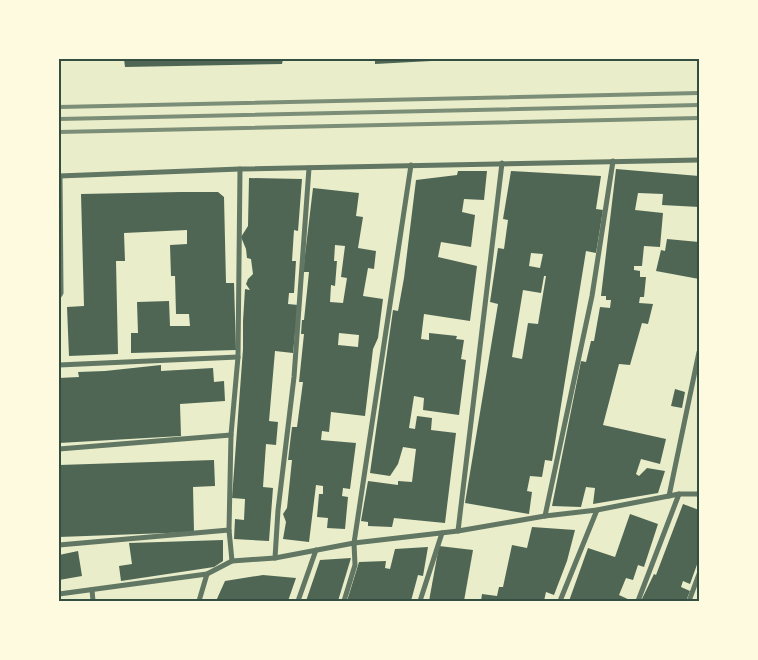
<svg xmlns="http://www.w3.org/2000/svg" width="758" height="660" font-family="Lato,sans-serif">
  <rect width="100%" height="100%" fill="#e9edc9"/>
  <g fill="#4f6655" fill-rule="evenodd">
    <polygon points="124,59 283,59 282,64 125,67"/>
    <polygon points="375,59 450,59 450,60 375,64"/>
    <polygon points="616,169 699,176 699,207 662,205 663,194 638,193 635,210 663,213 660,247 644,246 642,266 634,266 634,270 640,271 640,277 646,277 644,297 640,297 639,303 653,304 648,324 642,323 630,365 619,364 603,425 666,439 660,464 641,459 636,474 639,476 647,468 665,471 658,493 593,504 595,488 586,487 581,507 552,506 581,361 586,362 591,341 594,341 600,307 610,308 611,300 606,300 606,296 601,296"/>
    <polygon points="458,171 487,171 484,200 464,199 462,212 475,215 471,247 441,242 438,257 477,266 470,321 424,314 421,339 429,340 429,333 457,336 456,339 464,340 461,359 466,360 459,415 423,410 424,398 414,396 409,428 415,429 417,416 432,418 431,430 456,433 445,523 394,518 392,527 368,526 368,522 361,521 368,481 398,485 398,481 412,482 416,449 403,447 398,464 390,476 370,473 393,310 398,311 404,278 416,180 457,175"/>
    <path d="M511 171 601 176 596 209 603 210 596 253 586 251 552 461 545 460 542 477 530 476 527 491 532 492 529 514 465 503 498 304 490 302 498 248 504 249 508 220 503 219ZM531 253 543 254 540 268 529 266ZM544 276H546L538 324 528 323 522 359 512 357 523 290 541 293Z"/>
    <polygon points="249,178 302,179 298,231 294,230 292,261 296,261 294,293 289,293 288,304 298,305 293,353 275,351 269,421 278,422 276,445 266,444 263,487 273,488 269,541 234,539 235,519 244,520 245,499 232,498 243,349 243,321 245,289 250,290 246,284 248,279 253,274 251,259 247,258 246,249 241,237 248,226"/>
    <path d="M313 188 359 193 356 216 363 217 358 248 376 251 374 269 368 268 363 296 383 299 378 338 373 349 365 416 331 412 329 432 322 431 321 440 356 443 350 489 343 488 342 496 348 497 345 529 327 528 328 518 317 517 319 494H323V486L316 485 309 542 283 539 286 522 283 514 287 508 292 460H288L292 427H297L303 382H299L304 334H301L302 320H304L309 272H303ZM335 245 345 246 341 277 347 278 343 303 330 302 331 285 335 286 337 261H334ZM339 333 359 335 358 347 338 345Z"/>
    <polygon points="181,192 218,192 224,197 226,283 234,283 236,350 131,353 131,333 138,333 137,302 169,301 170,326 190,326 189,314 176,314 175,276 171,276 170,245 187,244 187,230 124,233 125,261 116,261 118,354 69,356 67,307 84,306 81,194"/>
    <polygon points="667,239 699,242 699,279 656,271 661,250 665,251"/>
    <polygon points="161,365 161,371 213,368 214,382 224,381 225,401 180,404 181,436 59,443 59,378 79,377 78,372 105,371"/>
    <polygon points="675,389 685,392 682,408 671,406"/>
    <polygon points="214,460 215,486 193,487 194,532 59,537 59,465"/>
    <polygon points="683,504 699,510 699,559 690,584 683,581 681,587 690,591 686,601 641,601 654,574 656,575"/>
    <polygon points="630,514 658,524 644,567 638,565 633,580 626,578 619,595 632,601 569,601 588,548 615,557"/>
    <polygon points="532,527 575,530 567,561 554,595 546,592 544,601 481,601 482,594 497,596 499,587 503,587 512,545 527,548"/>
    <polygon points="223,540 223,561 214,567 121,581 119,566 132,564 129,543"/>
    <polygon points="439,546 473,550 464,601 429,601"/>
    <polygon points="428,547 423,576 418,575 411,601 347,601 359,562 386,561 385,568 390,569 395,549"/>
    <polygon points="78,551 82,576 59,580 59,555"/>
    <polygon points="351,558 338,601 306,601 320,560"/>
    <polygon points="263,575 296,578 288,601 216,601 225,581"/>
  </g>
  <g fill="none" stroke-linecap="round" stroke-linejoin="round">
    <g stroke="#617663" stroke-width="5">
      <polyline points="59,176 240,169 699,160"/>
      <polyline points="59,296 61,293 60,176"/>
      <polyline points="59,365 238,357"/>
      <polyline points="59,449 231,435"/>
      <polyline points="669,496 699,352"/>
      <polyline points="545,516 592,296 613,161"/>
      <polyline points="458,531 502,163"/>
      <polyline points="59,545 229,530"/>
      <polyline points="275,558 278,510 294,377 309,168"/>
      <polyline points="232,561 229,530 231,435 238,357 240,169"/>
      <polyline points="92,590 93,601"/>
      <polyline points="59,594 207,574 232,561 275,558 354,543 458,531 545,516 597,510 679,494 699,494"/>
      <polyline points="199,601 207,574"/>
      <polyline points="298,601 316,550"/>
      <polyline points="344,601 355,565 354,543 411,165"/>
      <polyline points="420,601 442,533"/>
      <polyline points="560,601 597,510"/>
      <polyline points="638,601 679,494"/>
      <polyline points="689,601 699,574"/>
    </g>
    <g stroke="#7c8e77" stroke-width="4">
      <polyline points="59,107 699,93"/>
      <polyline points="59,119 699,105"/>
      <polyline points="59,132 699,118"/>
    </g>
  </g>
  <rect width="758" height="660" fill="none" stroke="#fefae0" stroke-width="120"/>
  <rect x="60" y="60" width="638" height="540" fill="none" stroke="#344e41" stroke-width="2"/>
</svg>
